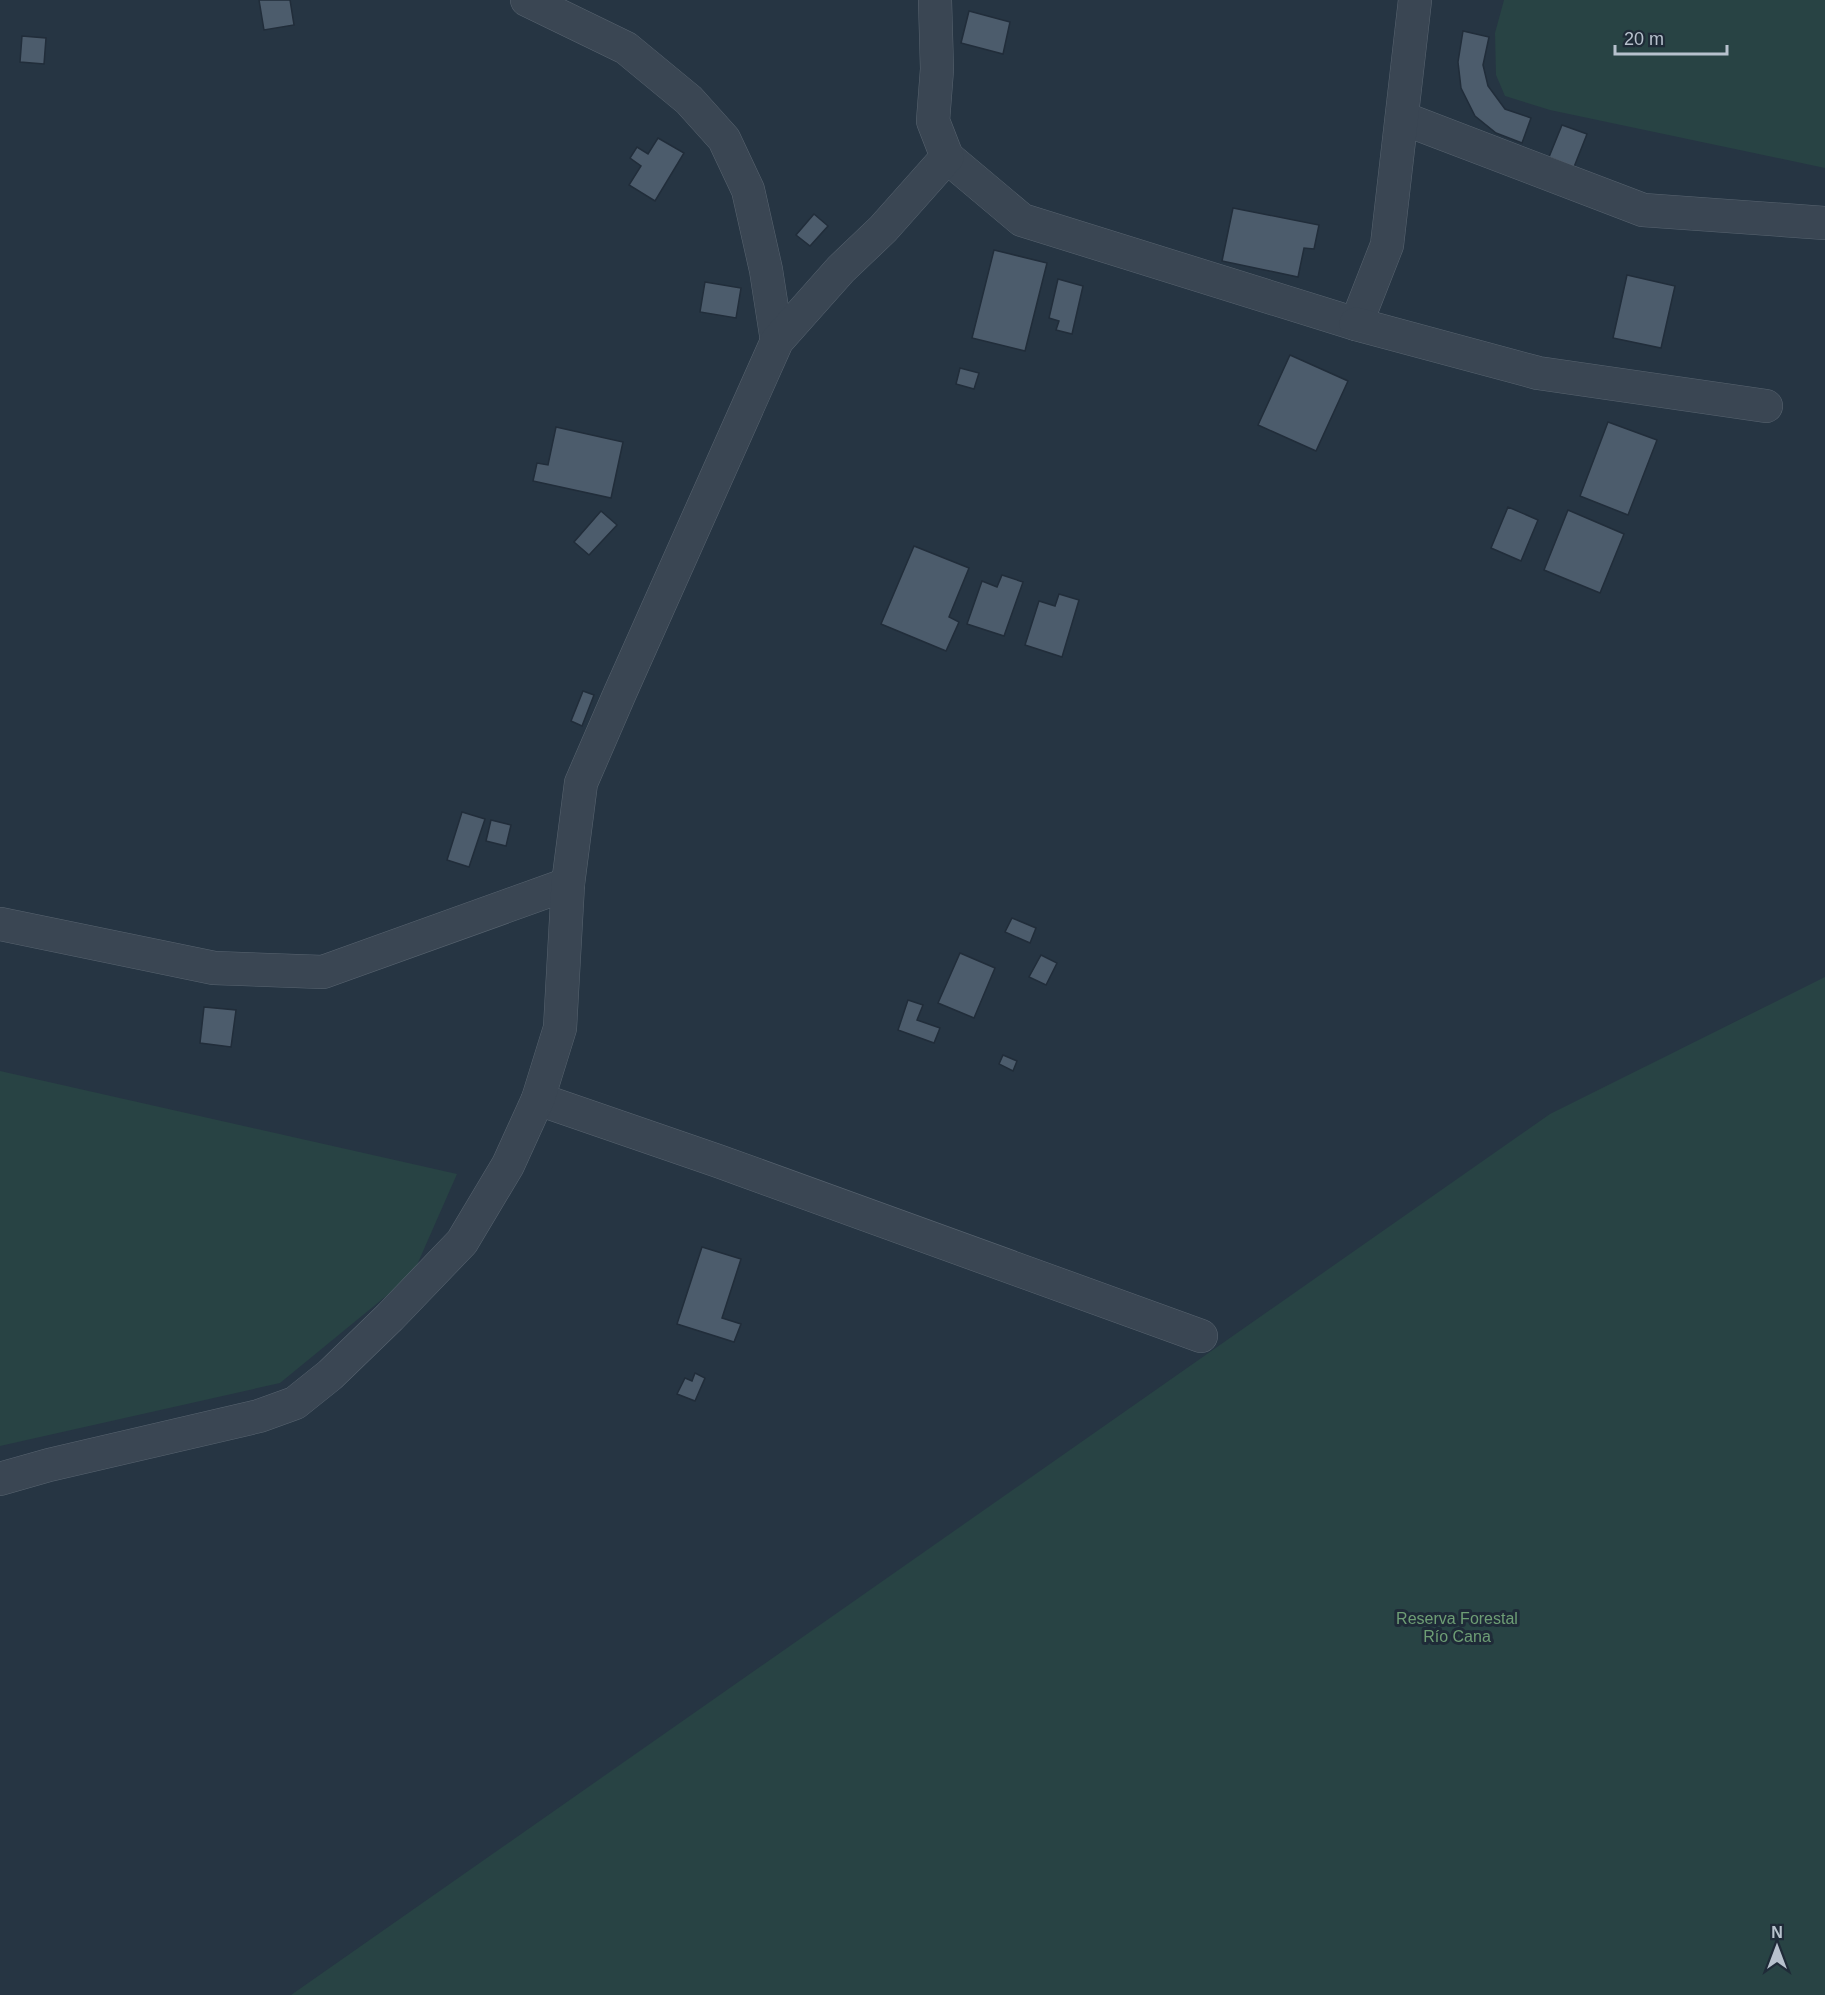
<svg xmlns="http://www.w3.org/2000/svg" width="1825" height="1995" font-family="Helvetica,sans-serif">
  <rect width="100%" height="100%" fill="#263543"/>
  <g fill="#284344">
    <polygon points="1504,0 1825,0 1825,168 1550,110 1505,96 1496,75 1495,33"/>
    <polygon points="1825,977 1825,1995 291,1995 1550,1114"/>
    <polygon points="0,1071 457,1174 413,1274 280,1383 0,1446"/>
  </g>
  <g fill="#4c5c6c" stroke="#212d3a" stroke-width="1.5">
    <polygon points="259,0 290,0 294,25 264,30"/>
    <polygon points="969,11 1010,22 1003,54 961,43"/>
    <polygon points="1463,31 1489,37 1483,65 1488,86 1505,109 1531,118 1522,143 1496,133 1475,116 1461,88 1458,62"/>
    <polygon points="22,36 46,38 44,64 20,62"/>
    <polygon points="1562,125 1587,134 1574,167 1549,157"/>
    <polygon points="658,138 684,153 655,201 629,185 641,166 630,158 637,147 648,154"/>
    <polygon points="1233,208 1319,225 1314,249 1304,248 1298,277 1222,261"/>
    <polygon points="814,214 828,226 810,246 796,235"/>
    <polygon points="994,250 1047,263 1025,351 972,338"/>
    <polygon points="1627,275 1675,286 1661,348 1613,338"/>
    <polygon points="1058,279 1083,286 1072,334 1056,330 1059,321 1049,318"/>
    <polygon points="705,282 741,288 736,318 700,312"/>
    <polygon points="1290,355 1348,381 1316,451 1258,425"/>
    <polygon points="960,368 979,373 974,389 956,384"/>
    <polygon points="1608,422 1657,440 1628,515 1580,496"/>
    <polygon points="556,427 623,442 611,498 533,481 537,463 548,465"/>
    <polygon points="1508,507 1538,520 1521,561 1491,548"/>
    <polygon points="1568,510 1624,534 1600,593 1544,570"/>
    <polygon points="601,511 617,525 589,555 574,542"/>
    <polygon points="914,546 969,568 949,617 959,622 946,651 881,624"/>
    <polygon points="1002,575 1023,582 1004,636 967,624 982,581 997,587"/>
    <polygon points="1059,594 1079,600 1062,657 1025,645 1039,601 1055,606"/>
    <polygon points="583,691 594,695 582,726 571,721"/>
    <polygon points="462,812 485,819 469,867 447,860"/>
    <polygon points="491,820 511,825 506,846 486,841"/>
    <polygon points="1012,918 1036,928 1030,943 1005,932"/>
    <polygon points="960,953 995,968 974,1018 938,1003"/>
    <polygon points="1041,955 1057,963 1046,985 1029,977"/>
    <polygon points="908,1000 923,1005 917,1020 940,1028 934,1043 898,1030"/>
    <polygon points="204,1007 236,1010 231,1047 200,1043"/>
    <polygon points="1003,1055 1017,1061 1013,1071 999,1064"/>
    <polygon points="702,1247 741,1259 722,1318 741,1324 734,1342 677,1324"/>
    <polygon points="695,1373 705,1378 695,1401 677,1394 685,1378 692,1381"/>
  </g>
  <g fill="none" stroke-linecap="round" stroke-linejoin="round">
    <g stroke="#586470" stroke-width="34">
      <g id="street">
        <polyline points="527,0 626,48 689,100 724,139 748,190 766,270 777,341"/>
        <polyline points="1402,118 1643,210 1825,223"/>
        <polyline points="947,157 1022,220 1356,324 1387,245 1415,0"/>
        <polyline points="1356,324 1538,373 1766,406"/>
        <polyline points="0,924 214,968 323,972 568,884"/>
        <polyline points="538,1099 718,1161 1201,1336"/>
        <polyline points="0,1479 49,1465 259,1416 295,1403 330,1375 390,1317 462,1242 508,1165 538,1099 560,1028 568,884 581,783 620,693 777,341 841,269 883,229 947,157 933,121 937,69 935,0"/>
      </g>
    </g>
    <use href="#street" stroke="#3a4653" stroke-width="33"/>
  </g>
  <g text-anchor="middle" stroke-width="6" stroke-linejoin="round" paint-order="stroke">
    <g font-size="16" fill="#6e9e75" stroke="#1f2b38">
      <text x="1457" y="1624">Reserva Forestal<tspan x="1457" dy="18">Río Cana</tspan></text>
    </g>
  </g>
  <g transform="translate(1777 1947)" stroke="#1f2b38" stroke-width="4.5" paint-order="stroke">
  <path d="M0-4.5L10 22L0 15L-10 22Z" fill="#b7c1cd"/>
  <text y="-9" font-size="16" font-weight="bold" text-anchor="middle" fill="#b7c1cd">N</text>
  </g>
  <path d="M1615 45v9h112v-9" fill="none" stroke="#b7c1cd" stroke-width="3"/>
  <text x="1624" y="45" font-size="18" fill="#b7c1cd" stroke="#1f2b38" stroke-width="4.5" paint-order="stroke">20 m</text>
</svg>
